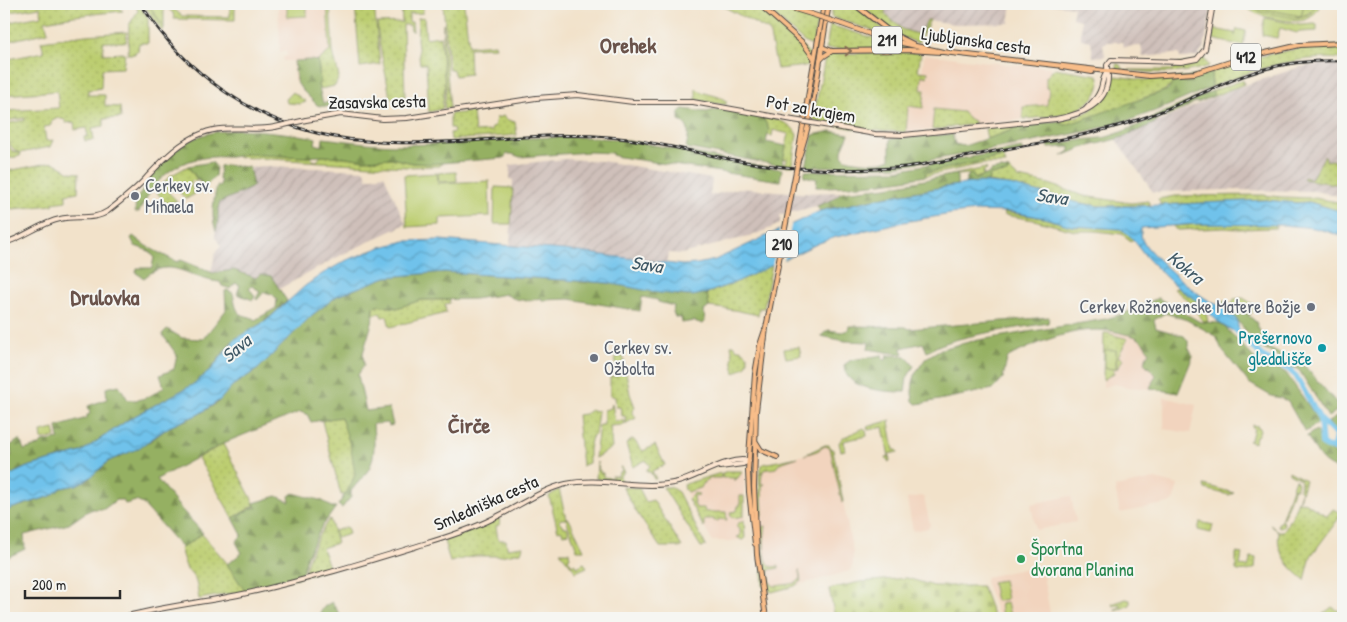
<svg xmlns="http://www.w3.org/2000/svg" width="1347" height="622" font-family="'Patrick Hand',sans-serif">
  <defs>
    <pattern id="industrial-furrows" width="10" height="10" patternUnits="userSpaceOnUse" patternTransform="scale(1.25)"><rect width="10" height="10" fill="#cfc0ba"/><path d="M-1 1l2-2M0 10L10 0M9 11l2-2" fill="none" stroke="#b2a5a0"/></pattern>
    <pattern id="grass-dots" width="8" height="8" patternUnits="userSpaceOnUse" patternTransform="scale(1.25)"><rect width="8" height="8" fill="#bccd6f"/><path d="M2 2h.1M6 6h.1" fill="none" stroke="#a2b060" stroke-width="1.8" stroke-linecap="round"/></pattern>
    <pattern id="forest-firs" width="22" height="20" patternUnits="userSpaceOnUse" patternTransform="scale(1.25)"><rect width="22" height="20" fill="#95b062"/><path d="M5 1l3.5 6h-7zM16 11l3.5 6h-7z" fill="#7a8f51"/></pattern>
    <pattern id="cemetery-stones" width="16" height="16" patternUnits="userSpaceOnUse" patternTransform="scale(1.25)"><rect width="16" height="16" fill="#bccd6f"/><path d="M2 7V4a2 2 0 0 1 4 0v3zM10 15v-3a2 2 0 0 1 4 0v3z" fill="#a2b060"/></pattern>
    <pattern id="park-tufts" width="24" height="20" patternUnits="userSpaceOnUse" patternTransform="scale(1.25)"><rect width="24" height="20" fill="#bccd6f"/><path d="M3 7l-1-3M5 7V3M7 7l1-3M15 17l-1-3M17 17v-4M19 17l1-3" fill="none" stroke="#a2b060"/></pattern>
    <pattern id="water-waves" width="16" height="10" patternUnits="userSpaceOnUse" patternTransform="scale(1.25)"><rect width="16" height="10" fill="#6fc2eb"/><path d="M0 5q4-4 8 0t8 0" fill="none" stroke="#5b9ebf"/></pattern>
  </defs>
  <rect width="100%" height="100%" fill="#f6f6f2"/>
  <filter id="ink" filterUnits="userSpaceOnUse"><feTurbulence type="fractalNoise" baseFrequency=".02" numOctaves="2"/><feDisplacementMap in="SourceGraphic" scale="10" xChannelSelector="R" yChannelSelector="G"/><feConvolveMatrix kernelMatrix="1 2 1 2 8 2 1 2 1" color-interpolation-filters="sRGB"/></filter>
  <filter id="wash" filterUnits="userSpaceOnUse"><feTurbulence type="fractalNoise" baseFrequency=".0096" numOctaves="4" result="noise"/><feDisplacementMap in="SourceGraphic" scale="20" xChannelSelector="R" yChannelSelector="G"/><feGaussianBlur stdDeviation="1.12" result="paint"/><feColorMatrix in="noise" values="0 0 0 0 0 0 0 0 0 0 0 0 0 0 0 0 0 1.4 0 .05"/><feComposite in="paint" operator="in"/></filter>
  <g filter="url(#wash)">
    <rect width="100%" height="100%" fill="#f2e2ca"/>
    <g fill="#f2d4be">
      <polygon points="278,4 327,4 330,52 318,61 300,85 294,80 293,61 283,61 283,58 288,55 285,51 280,53"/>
      <polygon points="924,54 1004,64 1051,67 1050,73 1046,77 1049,88 1047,105 1023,107 1023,118 1020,120 976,125 963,112 934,109 932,130 906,132 908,106 923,108 920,94"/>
      <polygon points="1145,328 1166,390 1126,387 1115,384 1103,387 1104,333"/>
      <polygon points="1164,397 1196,405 1190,433 1164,429"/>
      <polygon points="825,445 829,445 833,450 853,553 853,565 849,571 836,575 770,592 768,588 760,517 760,467 763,464 804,455"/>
      <polygon points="728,471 743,471 744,473 745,539 731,541 712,541 688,499 684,485"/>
      <polygon points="1155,479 1178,485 1173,502 1120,513 1115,487"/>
      <polygon points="921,496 924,498 930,525 928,528 913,531 907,499"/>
      <polygon points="1071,496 1076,522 1036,530 1031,504"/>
      <polygon points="1041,565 1051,618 999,618 985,581 986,577"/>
    </g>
    <g fill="url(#industrial-furrows)">
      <polygon points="857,4 1012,4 1009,23 955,24 927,20 917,43 901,37"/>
      <polygon points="1047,4 1212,4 1204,48 1198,56 1186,58 1180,58 1179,54 1173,54 1143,57 1141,46 1124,47 1123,42 1107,42 1103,44 1105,56 1093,57 1091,41 1081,39 1081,20 1072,18 1074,7"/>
      <polygon points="1320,64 1336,64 1343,68 1343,197 1315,191 1225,190 1153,192 1116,140 1233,89 1300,67"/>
      <polygon points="565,159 602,161 712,179 710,196 739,188 801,193 842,192 832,200 817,206 780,215 780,224 749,237 734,240 682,254 669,253 667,263 564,250 510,246 513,180 510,179 510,165"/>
      <polygon points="262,166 365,170 367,178 384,175 406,224 343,254 279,289 270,276 260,274 256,278 234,270 220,273 211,272 216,251 221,246 215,237 218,215 217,208 220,202 251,188 253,185 250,168"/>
    </g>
    <g fill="url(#grass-dots)" stroke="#747c4d">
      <polygon points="4,4 115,4 123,11 74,16 45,21 48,32 4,42 4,23 42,16 40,7 4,13"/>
      <polygon points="135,4 139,4 148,18 148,43 139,43 138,51 135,52 135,54 128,54 129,25 138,11"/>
      <polygon points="143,4 168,4 182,16 230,17 230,4 235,4 235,20 174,19 173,13 164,5 164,28 149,5 164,29 162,31"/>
      <polygon points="327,4 330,4 333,52 339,77 335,86 320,89 318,86 320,81 318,61 330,51"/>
      <polygon points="355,4 374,4 380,64 360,67"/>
      <path d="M401 4H423V13L409 14V22H412L413 31H411L410 25H403L405 97 390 98C386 72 379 49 377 23L402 22Z"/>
      <polygon points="443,4 464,4 469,46 495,44 496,47 469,48 470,74 455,76 453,70 449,70"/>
      <polygon points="719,4 750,4 760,8 761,6 810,54 808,66 777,69 769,31"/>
      <polygon points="762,4 767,4 817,21 813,46 805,43"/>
      <polygon points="789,4 820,4 818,13"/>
      <polygon points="833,4 851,4 897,38 831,17"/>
      <polygon points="858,4 886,4 885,14 902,29 920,35 927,20 930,20 918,43 897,35"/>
      <path d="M1248 4H1254V7L1301 16 1304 4H1316C1307 27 1262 17 1248 4Z"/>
      <polygon points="424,17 426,38 440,36 445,86 442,109 429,112 426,64 420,64 417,39 418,18"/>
      <polygon points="443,23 450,109 444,108 446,90 442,45"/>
      <polygon points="830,25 910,49 826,49"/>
      <path d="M127 32 126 42H103V54L125 53 123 68 102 69 101 88 88 90V95H105V106L120 107 121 118 104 119V126L92 128 94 140 85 141 84 137 88 136 86 128 75 130 74 122 66 123 65 120 58 118 52 121 50 126 44 127 46 141 53 140 50 147 20 153C8 148 4 134 4 122L5 124 25 120V118L4 121V111L59 108 57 91 4 95V60L44 52 41 41 86 35Z"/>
      <path d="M1343 46V59C1298 55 1254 69 1212 87L1211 72C1254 57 1297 45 1343 46Z"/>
      <polygon points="902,52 921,53 918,71 928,72 927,77 922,75 921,90 925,90 923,108 908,106 906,132 861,130 813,121 825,57 833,54"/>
      <path d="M1203 57 1209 66C1178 76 1150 73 1118 69L1116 64H1119L1124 70H1172L1178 64 1192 63Z"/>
      <path d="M1055 68 1098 75C1101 82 1100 87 1096 94 1080 117 1051 116 1025 119L1023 118V107L1047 105 1049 88H1046V77Z"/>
      <path d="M1116 76 1143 80 1172 78 1173 83C1166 95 1143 95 1131 104L1066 125 1059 123 1058 121C1072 118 1089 115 1098 103 1105 94 1106 81 1116 76Z"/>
      <polygon points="1243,80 1244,84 1214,96 1212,91"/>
      <path d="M696 88C702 95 718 94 726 101V105L696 100Z"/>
      <polygon points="293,92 306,102 300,104 287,103 286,99"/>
      <polygon points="934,109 963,112 968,118 974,121 974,124 932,130"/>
      <polygon points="473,112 475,132 491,131 492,127 494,127 496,118 504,116 505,119 515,122 517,135 451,140 450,133 454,132 453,128 450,128 450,114"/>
      <path d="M763 117C775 119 792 122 797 135L792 166H782V163H786L787 159 783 158 789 134 773 130 772 136 768 135 769 130Z"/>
      <polygon points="1013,126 1012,130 987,139 985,129"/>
      <polygon points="4,135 11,150 21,154 20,156 6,159 8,171 53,162 70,172 79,173 78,192 66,194 66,201 53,203 53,205 13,209 4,206"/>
      <polygon points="242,154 311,157 312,160 317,161 321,156 347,157 364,160 391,158 413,163 442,163 440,166 406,167 237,157"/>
      <polygon points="1324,155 1326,157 1326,161 1332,160 1343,167 1343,183 1334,184 1303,179 1304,177 1311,179 1324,157"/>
      <polygon points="1003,157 1006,164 982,164 926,176 925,173"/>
      <polygon points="188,166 197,180 191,181 191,187 195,194 186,199 171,184 166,190 177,201 166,203 156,191 170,176"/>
      <polygon points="986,168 987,170 982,172 984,175 975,179 971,174 957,175 957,174"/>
      <polygon points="1009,170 1018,178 1049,184 1084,196 1131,203 1148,201 1150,205 1098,206 1075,202 1010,185 988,182 990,175 1007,173"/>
      <polygon points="1263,195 1281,197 1314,198 1343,203 1343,212 1309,202 1297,203 1266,200 1161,205 1158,199 1175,196"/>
      <polygon points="1003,212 1044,218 1071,226 1120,229 1129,234 1133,239 1131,241 1122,234 1096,231 1075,231 1034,220 1004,215"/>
      <polygon points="1198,224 1275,224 1276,226 1276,228 1238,229 1224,228 1178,230 1175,229 1173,226"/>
      <polygon points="772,264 764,308 759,308 758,315 734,310 709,307 707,293 739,281"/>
      <polygon points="1177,288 1202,304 1205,308 1208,322 1203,321 1191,303 1174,289"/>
      <polygon points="421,300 449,300 450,303 445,304 446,313 390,327 387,316 382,317 380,313 374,315 374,306 376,305 397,308"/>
      <polygon points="1104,333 1107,333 1128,339 1118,356 1123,359 1117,369 1116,350 1105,368 1113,369 1114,373 1103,380"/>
      <path d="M731 345H734L737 349H740C748 354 750 357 746 366L735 373 732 359 733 357Z"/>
      <polygon points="623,356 630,394 635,407 632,411 636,418 623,425 610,426 612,448 595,458 599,425 604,425 604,410 611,408 612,403 615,422 623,420 624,423 626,422 625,416 622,416 620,407 616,407 615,397 610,395 610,377 617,376 615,357"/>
      <polygon points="591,410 598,411 595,435 592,436 589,449 589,463 582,466 577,415 585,414"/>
      <path d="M340 416C347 428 356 459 355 474 354 482 349 489 344 495H341L322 421Z"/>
      <polygon points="891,420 889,422 894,450 897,450 898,452 889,454 890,461 888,462 886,458 889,457 883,427 868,430 867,427"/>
      <polygon points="1252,425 1258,426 1260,430 1258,435 1256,436 1255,443 1248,441 1251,439 1254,428 1252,427"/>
      <polygon points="864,428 866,430 867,436 843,441 845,450 841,451 839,443 842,438"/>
      <polygon points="633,439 643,451 655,445 665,465 652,471 656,479 654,479 651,473 647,471 647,469 650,466 646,460 633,467 626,444"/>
      <polygon points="223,444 255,505 233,518 198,458"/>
      <polygon points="825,445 829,445 833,450 843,501 842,503 830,448 825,446 817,451 804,455"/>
      <polygon points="798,457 780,463 776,468 763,470 763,473 759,470 763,464"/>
      <polygon points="597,462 599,468 597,469 597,470 600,470 600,473 603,473 603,477 612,478 612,476 618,476 619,472 622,471 620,467 622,467 624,472 620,476 622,481 596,479"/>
      <polygon points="728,471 743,471 737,479 735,478 736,480 734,480 734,478 722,478 722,473"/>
      <path d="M1289 471 1305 480 1298 503 1302 501 1327 516 1333 509 1342 514 1311 556 1305 580C1290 568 1275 553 1279 532L1270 525 1279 531H1283L1286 527 1289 520H1291L1301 492 1299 489 1301 483 1300 479 1289 473Z"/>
      <polygon points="759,472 762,473 761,484 765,484 762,486 763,515 760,517"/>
      <polygon points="721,473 721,478 709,478 709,480 704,482 701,488 687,492 685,490 684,485 688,483"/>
      <polygon points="1295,479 1298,483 1296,489 1294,488 1282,521 1284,522 1283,526 1280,527 1278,526 1278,523 1280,523"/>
      <polygon points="1204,485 1234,493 1229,495 1205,489"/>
      <polygon points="623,487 639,488 646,502 653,500 682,547 660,547 635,510"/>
      <polygon points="663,487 670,487 678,492 706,546 701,547"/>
      <polygon points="559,489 566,519 569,519 584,550 577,550 566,519 561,519 559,521 564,527 567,527 569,533 563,534 561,530 558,531 549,496"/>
      <polygon points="694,493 699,494 699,495 693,496 694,504 695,505 696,508 704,508 705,512 726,512 727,520 719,519 718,521 714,521 714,519 704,519 704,528 688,499"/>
      <polygon points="740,496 744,496 744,516 735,518 731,516 730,512 737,511 738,506 740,506"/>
      <polygon points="499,518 500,525 496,526 498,540 506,540 507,548 523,546 521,552 500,556 474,556 450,562 444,541"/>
      <path d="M330 519 337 543 322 548 330 569 304 576C305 562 320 530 330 519Z"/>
      <polygon points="744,520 745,539 742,540 737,537 740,536 740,528 737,528 737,524"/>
      <path d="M766 526C764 536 762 559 771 567L779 566V568L769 570 771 584 775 586 796 583 800 579 799 570 801 581 795 586 772 592 769 591 761 527Z"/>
      <polygon points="759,529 767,594 763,586"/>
      <path d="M202 534 227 563 245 591 199 599C197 588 197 575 187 570L180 549Z"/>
      <polygon points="560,552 569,552 570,557 568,559 572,565 575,563 577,567 584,563 587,567 576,572"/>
      <path d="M1236 553 1242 554 1240 566 1248 567 1251 557 1256 558 1255 568C1251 571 1241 573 1236 570Z"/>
      <polygon points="1126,599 1130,600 1130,605 1115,611 1115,609 1121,607 1120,604 1113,606 1112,604"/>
      <polygon points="1332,607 1338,611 1343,607 1343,618 1333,618 1334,616 1328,618 1323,614"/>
    </g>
    <g fill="url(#forest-firs)" stroke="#606e46">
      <polygon points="309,60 318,61 320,81 318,85 323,103 332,102 333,107 321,106 317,105 302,90 296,81 294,61"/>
      <path d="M1211 72 1212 87 1163 108 1130 120 1088 131 1033 142 897 166 806 167 813 135 831 131 849 134 842 150V155L846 159C855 162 883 165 890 159V139L952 134 955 144 964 146 1007 132 1012 130 1013 126 1019 127 1030 124 1058 121 1060 123 1066 125 1168 90 1173 83 1172 78 1194 76Z"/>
      <path d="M1212 91 1214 96 1197 103 1195 102 1184 109 1157 119V122L1124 137 1082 148 1062 156 1070 151V147L1049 148 1048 146 1049 144C1067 143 1084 139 1101 138 1109 138 1141 124 1150 120L1151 118Z"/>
      <path d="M683 109 706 112 720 109 763 117 769 130 766 142 786 146 782 166 686 148C688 138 692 125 679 121V112Z"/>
      <path d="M239 129C265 131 290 133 316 138L315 144 322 146 323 138C349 141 375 145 402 145 461 144 521 136 580 137 649 138 714 161 782 169L780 181 620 157 612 155V153L589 152 520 157 512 154H507L504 158 428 164 413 163 391 158 364 160 347 157 321 156 305 157 243 154C231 159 225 156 213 157 174 159 155 179 139 212H135L136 199 147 185 145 181C161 163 180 142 203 135 215 131 227 131 239 129Z"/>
      <path d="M1022 148V152C990 160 958 166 925 173L926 176C890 183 853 187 816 187L817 179 804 176 805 171 896 170Z"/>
      <polygon points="212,162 216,167 215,177 204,188 188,166"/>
      <path d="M225 165 249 167 253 186 251 188 220 202C216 211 220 222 216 231 211 217 213 201 217 186H220L221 180H219L220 166Z"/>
      <polygon points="1001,169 1009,170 1007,173 990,175 988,182 965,183 967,177 970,174 973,175 975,179 988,174 990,171"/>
      <polygon points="957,174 957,185 884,197 820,211 817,206 832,200 842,192 887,187"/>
      <path d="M133 236 146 246 177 262 181 260 213 273 234 270 256 278 260 274 271 276 287 301 266 321 230 343 210 371 192 385 131 418 81 452 27 467 4 478V457L12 456 10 446 20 439 24 450 40 445 42 442 59 439 57 427 87 418V415L90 414 88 406 107 399 106 388 119 385 128 400C143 401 151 396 164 387L160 375 174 369 177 355 162 334 167 329 182 338 203 339 226 310 225 291 227 290 233 293C235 302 235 312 243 315 248 317 251 316 255 320L276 308 277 299 272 294 264 292 257 300 256 299 260 291 252 286 249 288 255 296 253 300 237 294 240 285 235 283 231 289 222 286 220 282C190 280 171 254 144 278L136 273 137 268H152L154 257 149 251 135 246 131 238Z"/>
      <path d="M444 272 608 283 687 296 707 293 709 307 704 311 705 322 703 324 694 321 682 323 681 318 675 317 673 312 674 306 658 302V300L642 297 640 311 570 299 542 300 541 298C529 301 515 302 506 294L474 299 421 300 397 308 376 305 374 307 372 323 363 353 364 365 358 375 366 411 389 408 393 425 389 426 388 423 373 424C374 439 376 455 369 469 364 477 356 484 351 491V497L342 508 338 505 350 487 355 474 351 448 341 417 311 422 307 414 300 412 226 442 157 479 181 509 203 533 182 548 143 504 136 501 125 504 123 500H116L104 509H93L86 512 69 524 24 535 25 549 4 559V511L51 496 61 488 76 485 88 479 109 461 152 440 169 427 199 414 217 403 230 387 258 369 312 315 337 296 386 277Z"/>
      <path d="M1158 298 1200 322 1218 323 1226 328 1254 358 1272 365 1286 373 1320 422 1305 432 1288 402 1281 398 1271 396 1249 383 1222 350 1216 336 1187 320 1165 313 1154 320 1156 328 1184 336 1188 341V347L1193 356 1178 393 1150 388 1156 375 1144 363 1149 351C1146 347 1143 342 1139 339 1134 335 1127 335 1121 333 1082 323 1044 340 1010 356L1007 359 1003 378 993 389 924 403 916 404 913 401 912 393 913 382 916 372 926 358 941 349 973 341 1106 319 1123 314Z"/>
      <polygon points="1224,301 1247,314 1256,322 1267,348 1302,363 1341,408 1328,417 1299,370 1290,366 1280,358 1260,347 1221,302"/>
      <path d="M1049 317 1048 323C1017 329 950 335 927 352L923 343 901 348 904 353 903 354C890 353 881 351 868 349L869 342 845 341 821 336 828 330 842 332 848 330 849 326 906 327 909 329Z"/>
      <path d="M882 355 883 360H886L887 355 906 356 914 366 907 378 905 392C886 392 844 390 844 365L851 360Z"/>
      <polygon points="1343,413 1343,439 1335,433 1328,422"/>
      <path d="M1316 430C1322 443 1329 453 1343 457V471C1320 464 1319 456 1307 436Z"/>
      <polygon points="293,493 323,501 331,507 336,507 321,528 307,556 301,577 245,591 227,564 242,553 236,542 242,535 233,518 254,507 254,503 277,496 290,502 289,496"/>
      <polygon points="332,602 342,618 323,618 320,612 325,606"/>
    </g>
    <polygon fill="url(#cemetery-stones)" stroke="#747c4d" points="907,578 934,586 982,586 994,618 835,618 829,589 860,582"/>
    <polygon fill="url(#park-tufts)" stroke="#747c4d" points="1243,298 1256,306 1250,315 1232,304 1234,299"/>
    <g fill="#bccd6f" stroke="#747c4d">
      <path d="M1243 4H1248L1261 12 1296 18 1310 14 1316 4H1320C1313 25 1293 22 1276 19 1263 16 1252 14 1243 4Z"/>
      <polygon points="1254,4 1304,4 1301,16 1254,7"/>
      <polygon points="307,5 307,16 287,17 287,6"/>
      <polygon points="1265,18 1300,25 1315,24 1317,25 1317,31 1300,32 1299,31 1297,33 1280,28 1277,38 1262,35 1263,25"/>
      <polygon points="1214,29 1235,33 1235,36 1237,29 1246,31 1243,46 1212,39"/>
      <polygon points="456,172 457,181 439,182 438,173"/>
      <polygon points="437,173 438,185 439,183 489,181 490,216 440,218 440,225 407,227 404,175"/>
      <polygon points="495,187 513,188 511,224 494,224"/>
      <polygon points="799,347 801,356 786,358 784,349"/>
      <polygon points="1105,350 1116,350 1116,369 1105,368"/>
      <polygon points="54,429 56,437 42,440 41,432"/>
      <polygon points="1200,522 1213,525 1211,533 1198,530"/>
      <polygon points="347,527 349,534 337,538 334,531"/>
      <polygon points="1003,580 1007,599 996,601 992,582"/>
      <polygon points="1007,603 1010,615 1002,617 1000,604"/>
    </g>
    <path fill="url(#water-waves)" stroke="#4d768b" d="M977 182 1010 185 1075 202 1098 206H1138L1266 200 1297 203 1309 202 1343 212V236L1314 228 1284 225 1198 224 1141 228C1141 233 1141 239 1144 243 1153 257 1203 302 1219 305L1221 302 1237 320 1239 332C1221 329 1214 317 1202 305 1195 298 1185 294 1177 287 1167 279 1158 269 1149 260 1139 249 1133 235 1120 229L1071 226 1044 218 1012 212 976 211 951 214 898 223 836 237 819 243 739 281 707 293 692 296 659 293 608 283 444 272 386 277 337 296 312 315 258 369 232 386 220 400 199 414 169 427 137 449 109 461 88 479 76 485 61 488 51 496 4 511V478L27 467 81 452 131 418 192 385 210 371 235 339 266 321 305 286 322 274 347 260 381 247 405 241 440 240 564 250 682 265 697 264 715 260 820 211 884 197Z"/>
    <polygon fill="#f2e2ca" points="792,221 784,261 772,267 780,227"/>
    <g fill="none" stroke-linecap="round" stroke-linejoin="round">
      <g stroke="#6fc2eb" stroke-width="5.5">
        <polyline points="1234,328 1262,356 1288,369 1296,376 1320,419 1336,435 1334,444 1335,449 1343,453"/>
        <polyline points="1320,419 1322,444 1326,447 1335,449"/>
      </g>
    </g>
  </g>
  <g filter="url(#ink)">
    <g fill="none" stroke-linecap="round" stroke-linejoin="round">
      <g stroke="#494643" stroke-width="6">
        <g id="secondary">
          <path d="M1085 110C1091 103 1097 99 1100 91 1103 84 1102 78 1107 72"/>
          <polyline points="306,120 341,114 383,119 407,118 536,98 578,95 633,102 693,102 793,120"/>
          <path d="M818 124 875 134 904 135 1056 119C1079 115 1108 105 1108 77 1108 73 1107 70 1107 65L1111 60 1181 62 1197 59 1205 49 1213 4"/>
          <path d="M4 243C24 238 40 223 60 219 76 215 94 221 108 211 121 201 135 190 146 178 163 160 179 142 203 133 226 124 251 132 275 127"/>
          <polyline points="720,467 743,464 749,461"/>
          <path d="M120 618C158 607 199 603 238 595 301 582 362 563 424 544 448 537 472 529 494 518 518 507 540 490 566 484 603 476 641 491 678 482 698 477 730 455 749 461"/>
        </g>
      </g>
      <g stroke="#494643" stroke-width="6">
        <g id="primary">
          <polyline points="759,4 803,43 814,58"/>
          <polyline points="778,4 811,14"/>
          <polyline points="854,4 893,34 913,44"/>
          <polyline points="842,24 884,39 943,52 1149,76 1195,73 1243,58 1300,45 1343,43"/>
          <polyline points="822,47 832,51 909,50 941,52"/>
          <polyline points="820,60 824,56 832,51"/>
          <polyline points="1062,67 1092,72"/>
          <polyline points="798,155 824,4"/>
          <path d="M798 160C815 113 820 53 829 4"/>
          <polyline points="766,328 756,411 754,487 757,555 766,618"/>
          <polyline points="756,442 761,450 777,457"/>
          <polyline points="755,544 749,492 748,470 755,374 760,345 765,330"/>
        </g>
      </g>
      <use href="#secondary" stroke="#fce5d0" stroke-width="4"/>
      <use href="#primary" stroke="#f8bd89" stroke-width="4"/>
      <g stroke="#2b2b2b" stroke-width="3">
        <path id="rail" d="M141 4C185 74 254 122 335 137 378 145 425 143 469 141 515 138 562 133 609 137 662 141 713 159 766 165 808 170 851 171 893 168 922 166 952 159 981 154 1008 148 1036 144 1063 139 1092 133 1121 126 1149 116 1183 104 1215 85 1249 74 1279 63 1311 60 1343 61"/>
      </g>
      <use href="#rail" stroke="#f6f6f2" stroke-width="1" stroke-dasharray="4" stroke-linecap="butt"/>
      <g stroke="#494643" stroke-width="6" stroke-linecap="butt">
        <g id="secondary-bridge">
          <polyline points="793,120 818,124"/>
          <polyline points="275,127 306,120"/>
        </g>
      </g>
      <g stroke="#494643" stroke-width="6" stroke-linecap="butt">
        <g id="primary-bridge">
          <polyline points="811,14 842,24"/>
          <polyline points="766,328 798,160"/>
        </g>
      </g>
      <use href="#secondary-bridge" stroke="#fce5d0" stroke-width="4"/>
      <use href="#primary-bridge" stroke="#f8bd89" stroke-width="4"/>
    </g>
    <defs><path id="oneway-chevron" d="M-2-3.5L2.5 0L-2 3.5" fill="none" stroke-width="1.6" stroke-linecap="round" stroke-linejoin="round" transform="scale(1.25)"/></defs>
    <use stroke="#876d55" href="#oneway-chevron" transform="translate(848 51) rotate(-2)"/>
  </g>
  <g fill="#6b7280" stroke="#f6f6f2" stroke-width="2">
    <circle cx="135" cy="196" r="5"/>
    <circle cx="1311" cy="307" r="5"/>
    <circle cx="594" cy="358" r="5"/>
  </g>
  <circle fill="#0f9aa8" stroke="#f6f6f2" stroke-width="2" cx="1322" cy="348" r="5"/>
  <circle fill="#2e9e5b" stroke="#f6f6f2" stroke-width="2" cx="1021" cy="559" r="5"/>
  <g text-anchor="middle" stroke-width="4" stroke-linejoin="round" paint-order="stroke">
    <g fill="#f6f6f2" stroke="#686867" stroke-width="1">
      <rect x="872" y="26.5" width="30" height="27" rx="4"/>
      <rect x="1231" y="43.5" width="30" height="27" rx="4"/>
      <rect x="766" y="230.5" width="32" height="27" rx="4"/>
    </g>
    <g font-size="16" font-weight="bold" fill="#2b2b2b">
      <text x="887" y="46">211</text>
      <text x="1246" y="63">412</text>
      <text x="782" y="250">210</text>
    </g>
    <g font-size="18" fill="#2b2b2b" stroke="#f6f6f2">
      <text transform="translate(976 41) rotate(8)" y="6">Ljubljanska cesta</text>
      <text transform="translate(377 102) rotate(-1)" y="6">Zasavska cesta</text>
      <text transform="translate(811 109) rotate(10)" y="6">Pot za krajem</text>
      <text transform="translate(486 503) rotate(-24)" y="6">Smledniška cesta</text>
    </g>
    <g font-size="18" fill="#5b616d" stroke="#f6f6f2" text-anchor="start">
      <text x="145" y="192">Cerkev sv.<tspan x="145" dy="21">Mihaela</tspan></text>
      <text x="1301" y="313" text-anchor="end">Cerkev Rožnovenske Matere Božje</text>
      <text x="604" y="354">Cerkev sv.<tspan x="604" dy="21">Ožbolta</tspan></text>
    </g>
    <g font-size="18" fill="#0d838f" stroke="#f6f6f2" text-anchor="end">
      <text x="1312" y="344">Prešernovo<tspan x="1312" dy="21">gledališče</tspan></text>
    </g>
    <g font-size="18" fill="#27864d" stroke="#f6f6f2" text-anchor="start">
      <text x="1031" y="555">Športna<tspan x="1031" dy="21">dvorana Planina</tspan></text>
    </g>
    <g font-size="19" font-style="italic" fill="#3f5865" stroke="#f6f6f2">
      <text transform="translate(1052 196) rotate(8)" y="7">Sava</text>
      <text transform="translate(647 264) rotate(8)" y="7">Sava</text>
      <text transform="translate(1186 267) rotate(40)" y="7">Kokra</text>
      <text transform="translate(236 348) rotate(-40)" y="7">Sava</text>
    </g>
    <g font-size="22" font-weight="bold" fill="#6a534b" stroke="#f6f6f2">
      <text x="628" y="53">Orehek</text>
      <text x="105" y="305">Drulovka</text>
      <text x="469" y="433">Čirče</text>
    </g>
  </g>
  <rect width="1347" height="622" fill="none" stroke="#f6f6f2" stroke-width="20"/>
  <path d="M25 590v8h95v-8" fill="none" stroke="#2b2b2b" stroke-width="2.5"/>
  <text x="32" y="590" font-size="15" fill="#2b2b2b" stroke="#f6f6f2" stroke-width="4" paint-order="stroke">200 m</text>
</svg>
